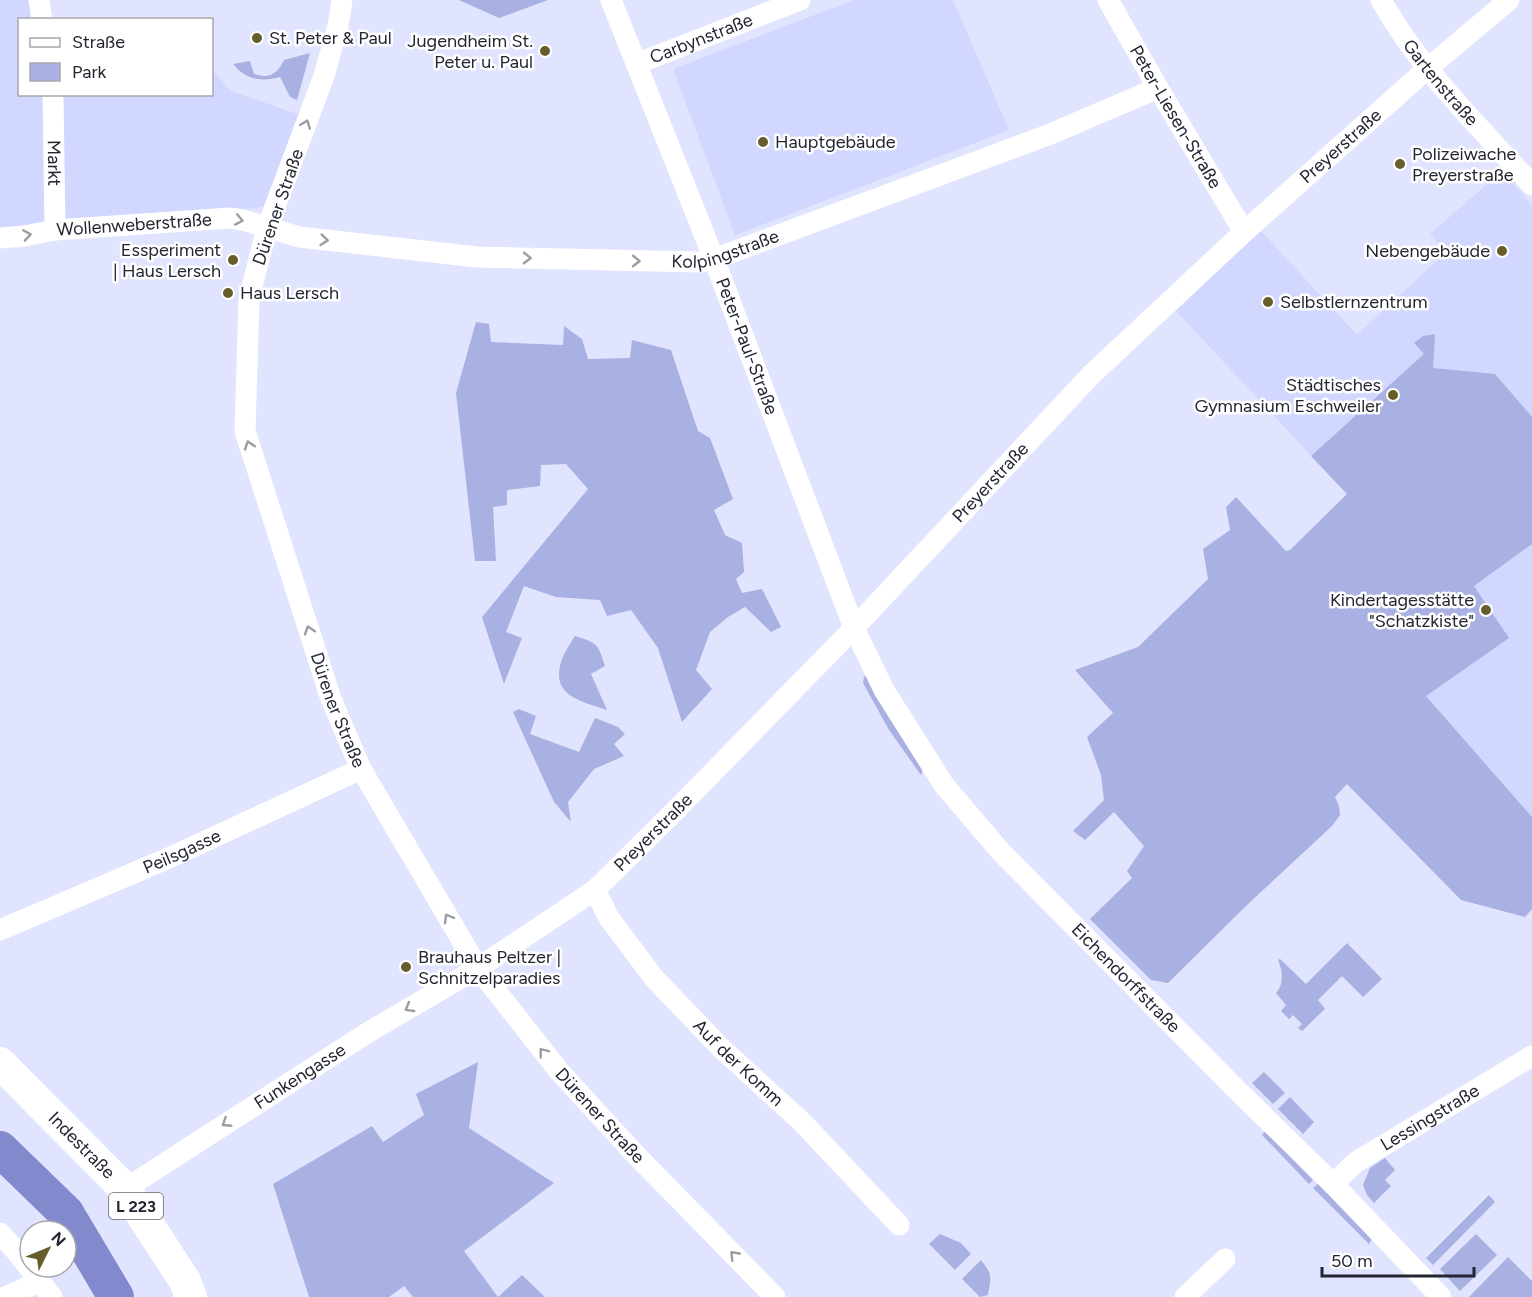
<svg xmlns="http://www.w3.org/2000/svg" width="1532" height="1297" font-family="Figtree,sans-serif">
  <rect width="100%" height="100%" fill="#e0e4ff"/>
  <g fill="#d1d7fe">
    <polygon points="0,0 30,0 34,19 20,20 20,94 212,94 212,70 231,91 300,115 266,207 0,230"/>
    <polygon points="854,0 953,0 1009,130 735,235 673,69"/>
    <polygon points="1502,171 1532,205 1532,817 1426,696 1347,494 1176,311 1261,231 1357,335 1446,252 1430,234"/>
  </g>
  <g fill="#a9b0e2">
    <polygon points="459,0 548,0 499,18"/>
    <path d="M310 53 297 100 290 97 280 77C261 82 246 80 233 64L250 61 254 74C270 79 277 74 284 60Z"/>
    <polygon points="476,322 489,324 491,342 563,345 564,326 582,339 588,359 630,358 632,340 671,350 698,431 710,438 733,499 714,510 725,535 742,543 744,572 736,579 742,593 762,589 781,627 771,632 745,607 728,617 710,632 696,670 712,689 682,722 658,648 631,610 607,616 600,600 556,597 524,586 506,632 522,638 504,684 482,617 588,489 566,464 541,465 540,486 507,490 507,505 493,507 496,561 475,561 456,393"/>
    <polygon points="1435,334 1433,368 1495,374 1532,417 1532,544 1474,586 1509,638 1426,696 1532,817 1532,909 1525,917 1461,900 1347,784 1335,797 1339,806 1340,815 1332,826 1248,904 1168,983 1151,980 1090,919 1132,878 1127,871 1144,846 1114,812 1085,840 1073,831 1104,800 1101,775 1087,737 1113,713 1075,670 1138,647 1208,579 1203,549 1230,530 1226,507 1236,497 1286,551 1290,550 1347,494 1311,456 1424,354 1414,343 1423,336"/>
    <path d="M575 636C598 643 598 644 605 666L591 674 607 710C582 701 551 697 561 662 564 653 570 644 575 636Z"/>
    <polygon points="866,676 923,769 921,775 889,730 863,683 864,677"/>
    <polygon points="519,709 536,716 530,734 579,752 595,718 618,727 625,734 614,744 624,756 594,769 568,802 571,822 554,802 513,712"/>
    <path d="M1347 943 1382 979 1363 997 1342 976 1318 1000 1325 1009 1302 1031 1298 1028 1302 1024 1293 1015 1289 1019 1281 1011 1286 1005 1276 993C1284 984 1283 972 1278 960L1280 959 1306 984Z"/>
    <polygon points="478,1062 469,1128 554,1183 464,1251 498,1297 522,1275 545,1297 413,1297 404,1286 389,1297 309,1297 273,1184 372,1126 383,1142 424,1115 416,1094"/>
    <polygon points="1264,1072 1285,1093 1273,1104 1252,1083"/>
    <polygon points="1290,1097 1314,1122 1303,1134 1278,1109"/>
    <polygon points="1265,1131 1313,1180 1309,1184 1262,1135"/>
    <polygon points="1385,1158 1395,1170 1385,1180 1391,1186 1374,1203 1367,1195 1363,1185 1370,1168"/>
    <polygon points="1318,1184 1372,1239 1369,1244 1313,1188"/>
    <polygon points="1489,1195 1495,1202 1433,1265 1426,1258"/>
    <polygon points="940,1234 961,1243 971,1254 955,1270 929,1244"/>
    <polygon points="1476,1234 1497,1255 1460,1291 1440,1269"/>
    <polygon points="1508,1257 1532,1281 1532,1297 1469,1297"/>
    <path d="M981 1260C993 1275 991 1276 988 1295L980 1297 962 1279Z"/>
  </g>
  <g fill="none" stroke-linecap="round" stroke-linejoin="round">
    <polyline stroke="#8289cd" stroke-width="36" points="0,1149 66,1213 116,1297"/>
    <g stroke="#fff" stroke-width="21">
      <polyline points="39,0 42,20"/>
      <path id="s1" d="M342 0 338 26 324 76 267 228 249 298 245 431 331 699 361 769 478 968 559 1071 634 1153 775 1297"/>
      <path id="s2" d="M611 0 714 259 854 628 884 690 944 785 1001 852 1238 1091 1333 1184 1441 1297"/>
      <path id="s3" d="M1108 0 1158 88 1244 232"/>
      <path id="s4" d="M1381 0C1420 70 1479 126 1532 185"/>
      <path id="s5" d="M636 64 800 0"/>
      <path id="s6" d="M53 94 55 230"/>
      <path id="s7" d="M0 238 24 236 55 230 230 218 243 220 299 237 477 257 700 262 714 259 1048 135 1158 88"/>
      <path id="s8" d="M595 890 609 918 654 978 721 1048 803 1123 899 1225"/>
      <path id="s9" d="M0 930 171 857 361 769"/>
      <path id="s10" d="M1333 1184 1356 1162 1532 1056"/>
      <path id="s11" d="M125 1189 367 1033 478 968 595 890 673 813 854 628 1091 375 1244 232 1427 69 1509 0"/>
      <polyline points="0,1233 16,1251 52,1297"/>
      <polyline points="5,1297 41,1281"/>
      <polyline points="1185,1297 1225,1259"/>
    </g>
    <path stroke="#fff" stroke-width="32" id="s12" d="M0 1063 125 1189 185 1281 191 1297"/>
  </g>
  <defs><path id="oneway-chevron" d="M-2-3.5L2.5 0L-2 3.5" fill="none" stroke-width="1.6" stroke-linecap="round" stroke-linejoin="round" transform="scale(1.5)"/></defs>
  <g stroke="#9c9da2">
    <use href="#oneway-chevron" transform="translate(306 124) rotate(-69)"/>
    <use href="#oneway-chevron" transform="translate(239 220) rotate(11)"/>
    <use href="#oneway-chevron" transform="translate(27 235) rotate(-9)"/>
    <use href="#oneway-chevron" transform="translate(324 240) rotate(6)"/>
    <use href="#oneway-chevron" transform="translate(527 258) rotate(1)"/>
    <use href="#oneway-chevron" transform="translate(636 261) rotate(1)"/>
    <use href="#oneway-chevron" transform="translate(249 445) rotate(-108)"/>
    <use href="#oneway-chevron" transform="translate(309 630) rotate(-108)"/>
    <use href="#oneway-chevron" transform="translate(448 918) rotate(-120)"/>
    <use href="#oneway-chevron" transform="translate(409 1008) rotate(150)"/>
    <use href="#oneway-chevron" transform="translate(543 1052) rotate(-128)"/>
    <use href="#oneway-chevron" transform="translate(226 1123) rotate(147)"/>
    <use href="#oneway-chevron" transform="translate(734 1255) rotate(-134)"/>
  </g>
  <g fill="#675d2a" stroke="#fff" stroke-width="2">
    <circle cx="257" cy="38" r="6"/>
    <circle cx="545" cy="51" r="6"/>
    <circle cx="763" cy="142" r="6"/>
    <circle cx="1400" cy="164" r="6"/>
    <circle cx="1502" cy="251" r="6"/>
    <circle cx="233" cy="260" r="6"/>
    <circle cx="228" cy="293" r="6"/>
    <circle cx="1268" cy="302" r="6"/>
    <circle cx="1393" cy="395" r="6"/>
    <circle cx="1486" cy="610" r="6"/>
    <circle cx="406" cy="967" r="6"/>
  </g>
  <g text-anchor="middle" stroke-width="5" stroke-linejoin="round" paint-order="stroke">
    <rect fill="#fff" stroke="#65666f" stroke-width="1.5" x="109" y="1193" width="54" height="26" rx="4.5"/>
    <g font-size="16" font-weight="bold" fill="#232531">
      <text x="136" y="1212">L 223</text>
    </g>
    <g font-size="18" fill="#232531" stroke="#fff" text-anchor="start">
      <text x="269" y="44">St. Peter &amp; Paul</text>
      <text x="533" y="47" text-anchor="end">Jugendheim St.<tspan x="533" dy="21">Peter u. Paul</tspan></text>
      <text x="775" y="148">Hauptgebäude</text>
      <text x="1412" y="160">Polizeiwache<tspan x="1412" dy="21">Preyerstraße</tspan></text>
      <text x="221" y="256" text-anchor="end">Essperiment<tspan x="221" dy="21">| Haus Lersch</tspan></text>
      <text x="1490" y="257" text-anchor="end">Nebengebäude</text>
      <text x="240" y="299">Haus Lersch</text>
      <text x="1280" y="308">Selbstlernzentrum</text>
      <text x="1381" y="391" text-anchor="end">Städtisches<tspan x="1381" dy="21">Gymnasium Eschweiler</tspan></text>
      <text x="1474" y="606" text-anchor="end">Kindertagesstätte<tspan x="1474" dy="21">"Schatzkiste"</tspan></text>
      <text x="418" y="963">Brauhaus Peltzer |<tspan x="418" dy="21">Schnitzelparadies</tspan></text>
    </g>
    <g font-size="18" fill="#232531" stroke="#fff">
      <text dy="6" stroke="none"><textPath href="#s5" startOffset="70">Carbynstraße</textPath></text>
      <text dy="6" stroke="none"><textPath href="#s4" startOffset="102">Gartenstraße</textPath></text>
      <text dy="6" stroke="none"><textPath href="#s3" startOffset="135">Peter-Liesen-Straße</textPath></text>
      <text dy="6" stroke="none"><textPath href="#s11" startOffset="1611">Preyerstraße</textPath></text>
      <text dy="6" stroke="none"><textPath href="#s6" startOffset="69">Markt</textPath></text>
      <text transform="translate(278 207) rotate(-71)" y="6">Dürener Straße</text>
      <text dy="6" stroke="none"><textPath href="#s7" startOffset="135">Wollenweberstraße</textPath></text>
      <text dy="6" stroke="none"><textPath href="#s7" startOffset="732">Kolpingstraße</textPath></text>
      <text dy="6" stroke="none"><textPath href="#s2" startOffset="372">Peter-Paul-Straße</textPath></text>
      <text dy="6" stroke="none"><textPath href="#s11" startOffset="1125">Preyerstraße</textPath></text>
      <text dy="6" stroke="none"><textPath href="#s1" startOffset="740">Dürener Straße</textPath></text>
      <text dy="6" stroke="none"><textPath href="#s11" startOffset="639">Preyerstraße</textPath></text>
      <text dy="6" stroke="none"><textPath href="#s9" startOffset="198">Peilsgasse</textPath></text>
      <text dy="6" stroke="none"><textPath href="#s2" startOffset="1120">Eichendorffstraße</textPath></text>
      <text dy="6" stroke="none"><textPath href="#s8" startOffset="226">Auf der Komm</textPath></text>
      <text dy="6" stroke="none"><textPath href="#s11" startOffset="208">Funkengasse</textPath></text>
      <text dy="6" stroke="none"><textPath href="#s1" startOffset="1226">Dürener Straße</textPath></text>
      <text dy="6" stroke="none"><textPath href="#s10" startOffset="118">Lessingstraße</textPath></text>
      <text dy="6" stroke="none"><textPath href="#s12" startOffset="116">Indestraße</textPath></text>
    </g>
  </g>
  <rect x="18" y="18" width="195" height="78" fill="#ffffff" stroke="#a7a8ad" stroke-width="1.5"/>
  <rect x="30" y="38" width="30" height="9" fill="#ffffff" stroke="#a7a8ad" stroke-width="1.5"/>
  <text x="72" y="48" font-size="18" fill="#232531">Straße</text>
  <rect x="30" y="63" width="30" height="18" fill="#a9b0e2" stroke="#a7a8ad" stroke-width="1.5"/>
  <text x="72" y="78" font-size="18" fill="#232531">Park</text>
  <g transform="translate(48 1249) rotate(47)"><circle r="28" fill="#ffffff" stroke="#a7a8ad" stroke-width="1.5"/>
  <path d="M0-4.5L10 22L0 15L-10 22Z" fill="#675d2a"/>
  <text y="-9" font-size="16" font-weight="bold" text-anchor="middle" fill="#232531">N</text>
  </g>
  <path d="M1322 1267v9h152v-9" fill="none" stroke="#232531" stroke-width="3"/>
  <text x="1331" y="1267" font-size="18" fill="#232531" stroke="#ffffff" stroke-width="4.5" paint-order="stroke">50 m</text>
</svg>
